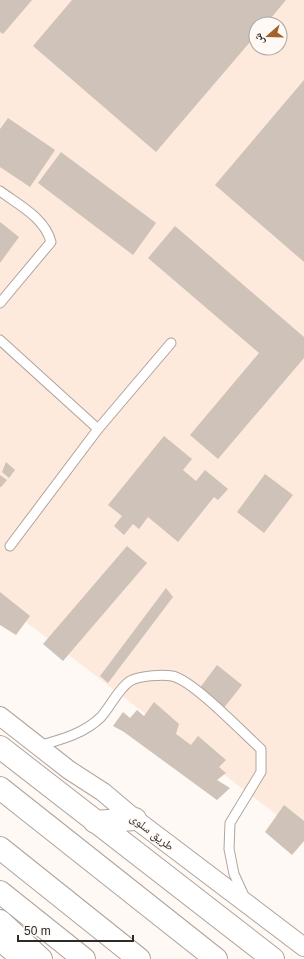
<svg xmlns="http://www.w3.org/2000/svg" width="304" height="959" font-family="Arial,'Noto Naskh Arabic',sans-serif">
  <rect width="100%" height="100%" fill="#fef9f5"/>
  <path fill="#fdeadc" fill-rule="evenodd" d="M0 0H304V836L0 602ZM256 24H280V48H256Z"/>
  <g fill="#cec2b9">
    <polygon points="0,0 32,0 3,34 0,32"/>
    <polygon points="72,0 286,0 266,24 256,24 256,35 156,152 33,46"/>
    <polygon points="304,80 304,262 215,185"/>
    <polygon points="8,118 55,150 30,187 0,167 0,129"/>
    <polygon points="61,152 156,223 133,255 38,183"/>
    <polygon points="0,222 19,237 0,263"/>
    <polygon points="175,226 304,337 304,358 218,459 190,435 259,353 148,258"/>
    <polygon points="164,436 192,459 183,470 196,481 205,470 228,489 218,500 214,497 178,542 148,517 139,529 133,524 124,535 114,526 122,516 108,505"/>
    <polygon points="6,462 15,470 9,478 2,472"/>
    <polygon points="265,474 293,495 264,533 237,512"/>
    <polygon points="0,475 7,480 1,487 0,487"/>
    <polygon points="127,546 147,563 63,661 43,644"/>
    <polygon points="166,588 173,597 108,683 100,676"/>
    <polygon points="0,592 30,616 16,635 0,625"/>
    <polygon points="217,665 242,685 223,709 199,689"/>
    <polygon points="154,702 179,724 176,734 191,745 198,736 226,760 219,767 226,773 217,780 230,788 217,800 124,732 113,726 123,712 130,718 137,710 144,716"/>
    <polygon points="284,805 304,821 304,841 292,855 265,832"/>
  </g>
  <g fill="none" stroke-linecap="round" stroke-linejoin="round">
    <g stroke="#b0a49c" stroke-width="11">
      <g id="service">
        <path d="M0 191C19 205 45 218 51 242L0 303"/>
        <polyline points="0,340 98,429 10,546"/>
        <polyline points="98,429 171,343"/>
        <path d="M38 746C59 740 84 734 101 717 111 706 118 689 130 681 139 676 162 674 172 676 193 680 243 733 261 749V772L230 823 229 849 234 874 245 898"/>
      </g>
    </g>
    <g stroke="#b0a49c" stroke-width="20">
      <polyline id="minor" points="0,716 69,770 103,792 135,819 304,947"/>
    </g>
    <g stroke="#b0a49c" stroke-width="24">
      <g id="secondary">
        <polyline points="0,747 273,959"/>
        <polyline points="95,822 135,819"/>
        <polyline points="0,921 41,959"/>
      </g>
    </g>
    <g stroke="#b0a49c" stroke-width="24">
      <polyline id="primary" points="0,940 24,959"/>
    </g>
    <g stroke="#b0a49c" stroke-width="24">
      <g id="motorway">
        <polyline points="0,788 216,959"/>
        <polyline points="0,848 139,959"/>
        <polyline points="0,892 84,959"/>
      </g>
    </g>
    <use href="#service" stroke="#fff" stroke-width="9"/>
    <use href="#minor" stroke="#fff" stroke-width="18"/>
    <use href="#secondary" stroke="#fff" stroke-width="22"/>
    <use href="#primary" stroke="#fff" stroke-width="22"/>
    <use href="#motorway" stroke="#fff" stroke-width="22"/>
  </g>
  <g text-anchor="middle" stroke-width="3" stroke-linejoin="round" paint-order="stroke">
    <g font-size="12" fill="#2f2a27" stroke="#fef9f5">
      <text transform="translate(152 832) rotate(38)" y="4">طريق سلوى</text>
    </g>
  </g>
  <g transform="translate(268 36) rotate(250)"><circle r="19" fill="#fef9f5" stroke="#aba6a3"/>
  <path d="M0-3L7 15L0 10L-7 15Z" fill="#a2622b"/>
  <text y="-6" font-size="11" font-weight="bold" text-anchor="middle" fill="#2f2a27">ش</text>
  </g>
  <path d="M18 935v6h115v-6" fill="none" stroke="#2f2a27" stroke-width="2"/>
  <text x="24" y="935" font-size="12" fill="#2f2a27" stroke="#fef9f5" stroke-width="3" paint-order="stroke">50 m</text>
</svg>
